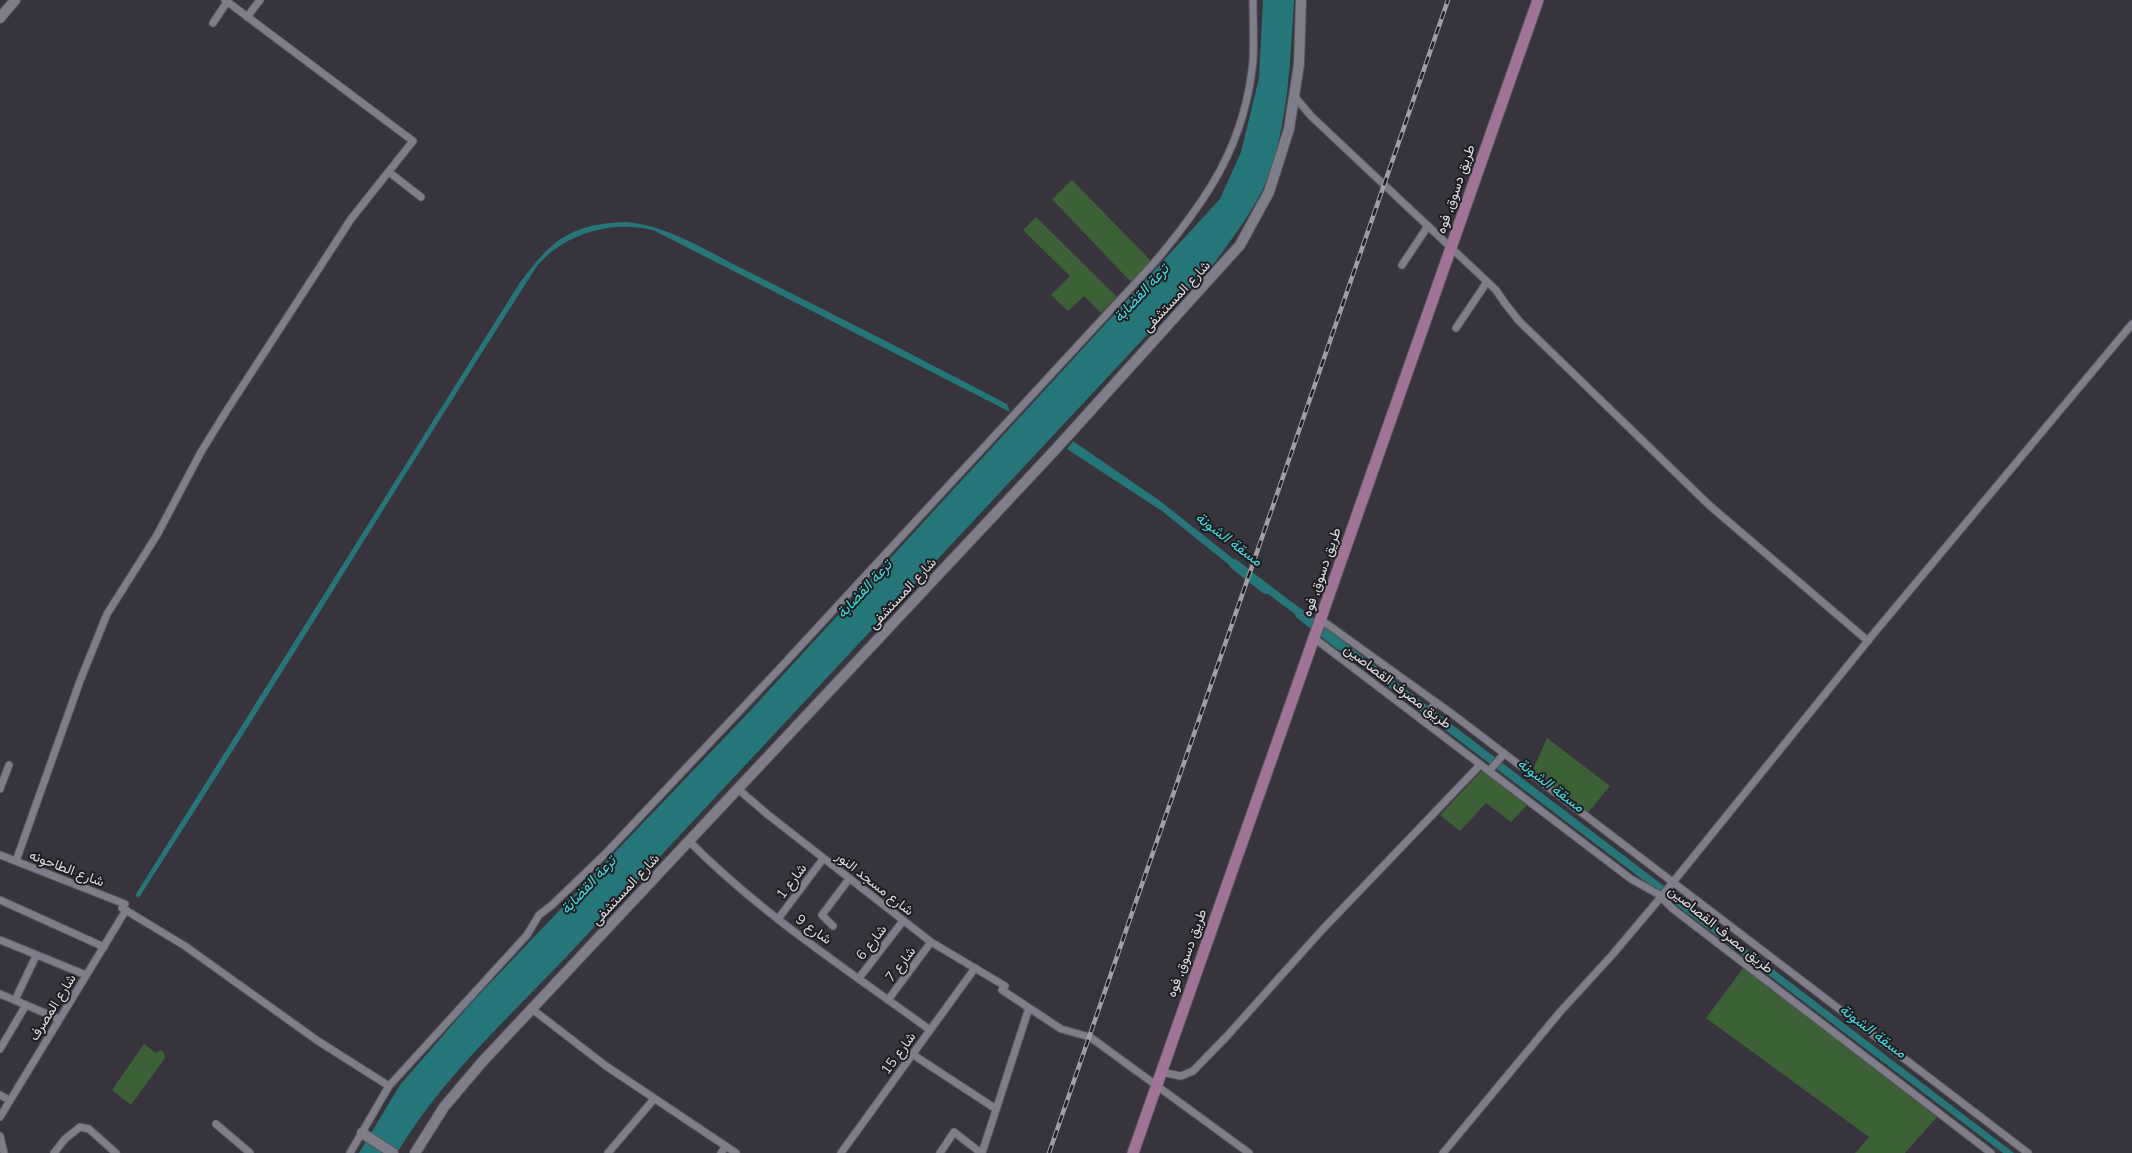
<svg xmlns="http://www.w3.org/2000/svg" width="2132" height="1153" font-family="'Nunito Sans',Vazirmatn,sans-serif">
  <rect width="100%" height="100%" fill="#37343e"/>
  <g fill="#3d6136">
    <polygon points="1072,180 1151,261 1131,282 1052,199"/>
    <polygon points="1036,217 1117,297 1101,313 1084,296 1068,311 1051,295 1070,276 1023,230"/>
    <polygon points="1547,738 1610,786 1587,814 1532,772"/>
    <polygon points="1483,769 1527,805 1511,822 1486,803 1460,831 1440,815"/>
    <polygon points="1744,967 1938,1116 1905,1153 1855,1153 1869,1137 1706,1018"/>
    <polygon points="144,1044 156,1053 161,1050 164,1053 165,1058 131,1105 112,1090"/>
  </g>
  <g fill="#257679">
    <path d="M1263 0H1294C1290 60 1289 120 1268 177 1256 208 1235 234 1216 261L569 954C509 1017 442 1078 397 1153H359L400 1085 472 1002 749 712 1220 199 1241 152 1259 78Z"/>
    <path d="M627 222C670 226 710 253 749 272 836 315 921 359 1007 404L1010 412 655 231C614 219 565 233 537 266 403 475 275 687 140 896L137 898 136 894 519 284C550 241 571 223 627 222Z"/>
    <polygon points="1073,441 1160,501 1241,565 1246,570 1243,576 1162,511 1067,449"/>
    <polygon points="1257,576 1312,617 1308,624 1255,584"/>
    <polygon points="1332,633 2014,1153 2003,1153 1328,641"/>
  </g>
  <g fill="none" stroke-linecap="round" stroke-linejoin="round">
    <g stroke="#257679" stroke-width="10">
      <polyline points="1234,564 1266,589"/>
      <polyline points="1300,614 1340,645"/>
    </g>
    <g stroke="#54525a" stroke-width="9">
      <g id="minor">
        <polyline points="247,17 260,0"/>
        <polyline points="213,23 227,2"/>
        <polyline points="1295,97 1311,116 1496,290 1504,302 1519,321 1709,505 1868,641"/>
        <polyline points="389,172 421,197"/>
        <polyline points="1402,265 1428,226"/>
        <polyline points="1456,328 1487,282"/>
        <polyline points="1320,619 1455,716 2028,1153"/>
        <polyline points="1314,638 1631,879 1658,894 1673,909 1991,1153"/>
        <polyline points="1423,721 1436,702"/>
        <polyline points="1489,771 1504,754"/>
        <polyline points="0,789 9,765"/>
        <polyline points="738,789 767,814 931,942 1005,986"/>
        <path d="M689 841C761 914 848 970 930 1030"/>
        <polyline points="0,855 125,904"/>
        <polyline points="16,861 80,681 107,614 157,535 201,452 227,410 351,219 413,141 225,0"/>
        <polyline points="0,900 104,947"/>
        <polyline points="122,908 185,946 318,1041 389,1086"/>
        <polyline points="778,919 823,859"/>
        <polyline points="833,926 822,915 849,879"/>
        <polyline points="0,940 86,975"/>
        <polyline points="859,978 903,921"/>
        <polyline points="1002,990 1061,1029 1090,1037 1249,1153"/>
        <polyline points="0,994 59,1019"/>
        <polyline points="15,1000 36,956"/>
        <polyline points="888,1000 931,942"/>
        <polyline points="532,1009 606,1066 736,1153"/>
        <polyline points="0,1049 26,1005"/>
        <polyline points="912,1054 996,1109"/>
        <polyline points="1160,1072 1181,1076 1193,1071 1228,1035 1322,930 1480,765"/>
        <polyline points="0,1095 9,1100"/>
        <polyline points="0,1117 126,910"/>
        <polyline points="216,1124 250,1153"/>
        <polyline points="0,1136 4,1153"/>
        <polyline points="54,1153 65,1139 80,1127 89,1129 116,1153"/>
        <path d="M350 1153 389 1086 527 935 539 915 552 905 606 853 782 666 1154 263C1207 200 1245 145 1253 61 1254 41 1253 20 1253 0"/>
        <polyline points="608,1153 654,1099"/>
        <polyline points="721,1153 726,1146"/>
        <polyline points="841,1153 975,968"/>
        <polyline points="940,1153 954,1132 981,1153"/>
        <polyline points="982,1153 1029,1008"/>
        <polyline points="1443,1153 1560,1012 1613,954 1661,897 1875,632 2132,324"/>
      </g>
    </g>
    <g stroke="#54525a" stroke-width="12">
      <g id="secondary">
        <polyline points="0,18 15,0"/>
        <polyline points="362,1133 393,1153"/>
        <polyline points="415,1153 444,1107 483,1061 1055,450 1240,245 1269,192 1289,129 1299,64 1301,0"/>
      </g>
    </g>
    <g stroke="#54525a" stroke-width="13">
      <polyline id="primary" points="1133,1153 1538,0"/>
    </g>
    <use href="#minor" stroke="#7f7d89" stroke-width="7"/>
    <use href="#secondary" stroke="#7f7d89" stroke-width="10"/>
    <use href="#primary" stroke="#a17497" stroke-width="11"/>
    <g stroke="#a09fa6" stroke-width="4.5">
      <polyline id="rail" points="1049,1153 1448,0"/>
    </g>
    <use href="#rail" stroke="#1e1d21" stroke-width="2.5" stroke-dasharray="8" stroke-linecap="butt"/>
  </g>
  <g text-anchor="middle" stroke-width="4" stroke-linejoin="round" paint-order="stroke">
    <g font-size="14" fill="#dedde3" stroke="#1e1d21">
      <text transform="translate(1455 189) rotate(-71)" y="5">طريق دسوق, فوه</text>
      <text transform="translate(1176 296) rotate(-47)" y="5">شارع المستشفى</text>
      <text transform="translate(1321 572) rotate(-71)" y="5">طريق دسوق, فوه</text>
      <text transform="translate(902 593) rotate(-47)" y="5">شارع المستشفى</text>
      <text transform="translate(1398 686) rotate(37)" y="5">طريق مصرف القصاصين</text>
      <text transform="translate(67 868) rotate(21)" y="5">شارع الطاحونه</text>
      <text transform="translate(791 881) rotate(-53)" y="5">شارع 1</text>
      <text transform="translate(875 883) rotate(38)" y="5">شارع مسجد النور</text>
      <text transform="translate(625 889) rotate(-47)" y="5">شارع المستشفى</text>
      <text transform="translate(814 929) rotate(36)" y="5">شارع 9</text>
      <text transform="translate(1721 929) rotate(39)" y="5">طريق مصرف القصاصين</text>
      <text transform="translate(871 942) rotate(-52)" y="5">شارع 6</text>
      <text transform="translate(1186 953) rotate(-70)" y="5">طريق دسوق, فوه</text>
      <text transform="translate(900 964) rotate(-53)" y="5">شارع 7</text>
      <text transform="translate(52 1007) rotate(-58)" y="5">شارع المصرف</text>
      <text transform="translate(898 1053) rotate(-54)" y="5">شارع 15</text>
    </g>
    <g font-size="15" font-style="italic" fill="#3fdbe0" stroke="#1e1d21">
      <text transform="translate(1141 293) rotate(-47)" y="5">ترعة القضابة</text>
      <text transform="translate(1229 539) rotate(37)" y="5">مسقة الشونة</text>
      <text transform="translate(864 589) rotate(-47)" y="5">ترعة القضابة</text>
      <text transform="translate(1551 785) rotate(37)" y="5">مسقة الشونة</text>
      <text transform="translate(588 885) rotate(-47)" y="5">ترعة القضابة</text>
      <text transform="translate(1873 1031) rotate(37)" y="5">مسقة الشونة</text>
    </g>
  </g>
</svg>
